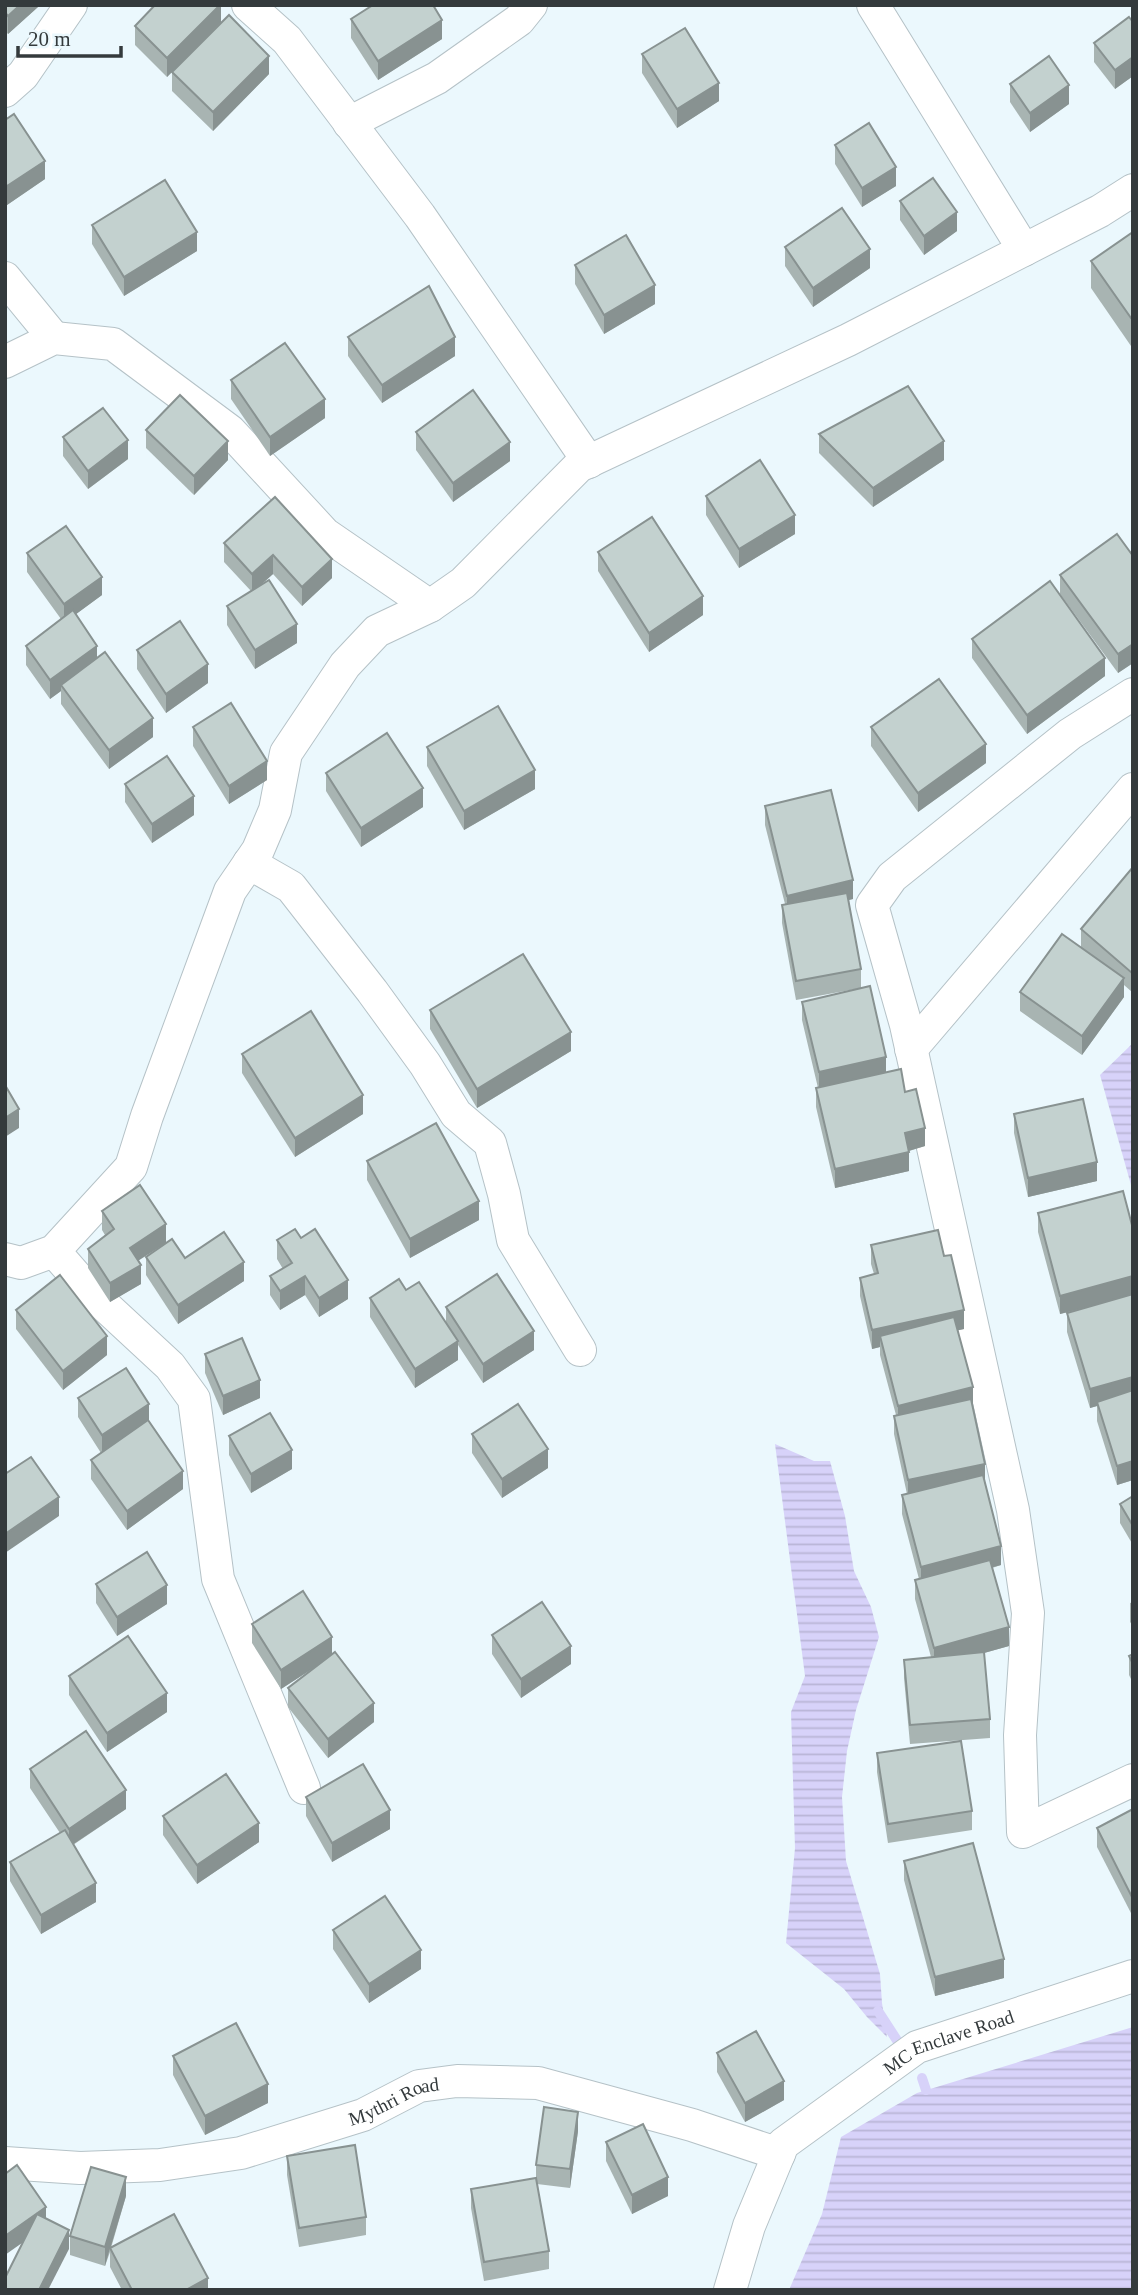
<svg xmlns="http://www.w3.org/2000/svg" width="1138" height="2295" font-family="'Times New Roman',serif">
  <defs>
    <pattern id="water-rules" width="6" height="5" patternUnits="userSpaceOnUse" patternTransform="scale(1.75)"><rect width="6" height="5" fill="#d7d2f9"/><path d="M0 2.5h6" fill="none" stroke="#b9b5d6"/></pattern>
  </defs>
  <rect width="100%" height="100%" fill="#ebf8fd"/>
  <g fill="url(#water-rules)">
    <polygon points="1133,1043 1133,1192 1100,1075"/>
    <polygon points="775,1444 814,1461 830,1461 845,1516 854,1571 871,1607 879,1637 856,1710 847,1751 842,1797 846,1861 880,1974 882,2003 887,2037 867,2017 844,1989 786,1943 795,1848 791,1712 805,1676"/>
    <polygon points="1133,2027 1133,2290 789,2290 822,2214 841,2137 917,2093"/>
  </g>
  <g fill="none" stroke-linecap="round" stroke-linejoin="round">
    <g stroke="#d7d2f9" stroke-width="10">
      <polyline points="878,2011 900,2045"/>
      <polyline points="922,2078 926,2090"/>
    </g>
    <g stroke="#b5c2c7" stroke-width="34">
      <g id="minor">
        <polyline points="248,5 287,40 420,216 589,462"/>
        <polyline points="873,5 1024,250"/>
        <polyline points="5,91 23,75 71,5"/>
        <polyline points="349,123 437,78 519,20 531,5"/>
        <polyline points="5,278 54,338"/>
        <polyline points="5,362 54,338 113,344 230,431 325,534 430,606 463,583 579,466 848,340 1100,211 1133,190"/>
        <polyline points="1133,694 1070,734 892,877 872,905 906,1025 1013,1510 1028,1613 1020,1735 1023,1832 1133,1780"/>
        <polyline points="249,863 291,887 372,991 425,1064 456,1114 490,1143 504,1194 513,1240 580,1350"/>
        <polyline points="911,1049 1133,789"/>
        <polyline points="54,1251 88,1290 170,1366 194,1399 218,1579 304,1788"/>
        <polyline points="5,1259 21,1263 54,1251 131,1167 147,1116 230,891 258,850 275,810 286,753 345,665 377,631 430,606"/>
        <path id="s1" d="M5 2163 80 2168 160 2165 241 2153 363 2115 419 2086 457 2081 538 2083 692 2125 779 2154"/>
        <path id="s2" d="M730 2290 749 2226 783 2144 917 2047 1133 1976"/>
      </g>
    </g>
    <use href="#minor" stroke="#fff" stroke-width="32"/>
  </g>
  <g fill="#a8b4b2">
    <polygon points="5,5 38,5 38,7 8,34 5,31"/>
    <polygon points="221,5 221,22 269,74 213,131 172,91 172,72 167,77 135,45 135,26"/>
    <polygon points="351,19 442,39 378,80 351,38"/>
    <polygon points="1133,22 1133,76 1115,89 1094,62 1094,43"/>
    <polygon points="642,54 719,101 677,128 642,73"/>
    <polygon points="1010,84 1069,104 1030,132 1010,102"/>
    <polygon points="5,120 45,179 7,205 5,202"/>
    <polygon points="835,145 896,186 862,207 835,164"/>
    <polygon points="900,201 957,231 924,255 900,220"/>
    <polygon points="92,225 197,251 124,296 92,244"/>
    <polygon points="1133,232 1133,344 1131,346 1091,288 1091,261"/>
    <polygon points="785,247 870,268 813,307 785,266"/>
    <polygon points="575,265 655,304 604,334 575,284"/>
    <polygon points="348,337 455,356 382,403 348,356"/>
    <polygon points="231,380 325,418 270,456 231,399"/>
    <polygon points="146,430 228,460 194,495 146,448"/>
    <polygon points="416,432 510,461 453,502 416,450"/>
    <polygon points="819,434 944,460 873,507 819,453"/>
    <polygon points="63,437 128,459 88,489 63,456"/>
    <polygon points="706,496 795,534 739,568 706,515"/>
    <polygon points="275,497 332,578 302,606 273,574 259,586 297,643 255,669 227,625 227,606 251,591 224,562 224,543"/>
    <polygon points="1133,519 1133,542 1131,540 1131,521"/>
    <polygon points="598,552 703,615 649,652 598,571"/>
    <polygon points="27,553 102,595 76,614 97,658 153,737 109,769 61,704 61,691 50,699 26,665 26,646 61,619 27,572"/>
    <polygon points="1133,556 1133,663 1118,673 1060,594 1060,575"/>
    <polygon points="972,639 1105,676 1027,734 972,658"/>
    <polygon points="137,650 208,683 166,713 137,669"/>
    <polygon points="193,727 267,780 229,804 193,746"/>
    <polygon points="871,727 986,763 918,812 871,746"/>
    <polygon points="427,747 535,789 464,830 427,766"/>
    <polygon points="326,773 423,807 361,847 326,791"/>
    <polygon points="125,784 194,815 152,843 125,802"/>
    <polygon points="765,806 853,899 848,900 861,969 861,988 796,1000 782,923 782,905 785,904 765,825"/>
    <polygon points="1133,867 1133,990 1132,992 1124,985 1124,997 1082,1055 1020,1011 1020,992 1081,947 1081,929"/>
    <polygon points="802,1002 886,1072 905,1092 925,1146 909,1151 909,1171 835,1188 816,1107 816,1088 818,1088 802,1020"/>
    <polygon points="430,1010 571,1051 477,1108 430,1029"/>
    <polygon points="242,1054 363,1114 295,1157 242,1073"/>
    <polygon points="1014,1114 1097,1181 1028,1197 1014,1133"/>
    <polygon points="367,1161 479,1220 410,1258 367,1180"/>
    <polygon points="102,1211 138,1261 141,1284 110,1302 88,1268 88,1249 105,1235 102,1230"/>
    <polygon points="1038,1213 1133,1229 1133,1480 1117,1485 1097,1421 1097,1406 1090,1408 1067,1332 1067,1313 1097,1305 1060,1314 1038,1232"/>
    <polygon points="301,1238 348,1299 319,1317 305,1295 280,1310 270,1295 270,1276 283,1269 277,1259 277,1240"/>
    <polygon points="871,1245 944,1256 964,1329 958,1330 972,1406 985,1483 1001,1565 992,1568 1009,1646 984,1653 990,1719 990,1738 910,1744 904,1678 904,1660 931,1657 915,1599 915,1580 919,1579 902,1514 902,1495 907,1494 894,1434 894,1416 896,1415 880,1355 880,1347 872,1349 860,1296 860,1278 874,1274 871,1264"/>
    <polygon points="146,1257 185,1258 244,1281 178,1324 146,1275"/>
    <polygon points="406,1290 446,1323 446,1307 534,1350 483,1383 458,1345 458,1360 415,1388 370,1317 370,1298"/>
    <polygon points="16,1310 107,1355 63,1390 16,1329"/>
    <polygon points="205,1354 260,1398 223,1415 205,1373"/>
    <polygon points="78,1398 149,1422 183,1489 127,1530 91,1479 91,1460 101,1453 78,1417"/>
    <polygon points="472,1434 548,1468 502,1498 472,1453"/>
    <polygon points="229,1436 292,1469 251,1493 229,1455"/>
    <polygon points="1133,1496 1133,1545 1120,1523 1120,1504"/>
    <polygon points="96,1584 167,1604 117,1636 96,1603"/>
    <polygon points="1133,1602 1133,1626 1130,1622 1130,1603"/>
    <polygon points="252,1624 332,1654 374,1722 328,1758 288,1707 288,1688 320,1664 281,1689 252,1643"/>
    <polygon points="492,1635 571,1664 521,1698 492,1654"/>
    <polygon points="1133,1654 1133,1683 1129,1675 1129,1656"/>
    <polygon points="69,1676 167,1712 107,1752 69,1695"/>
    <polygon points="877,1753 972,1811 972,1830 888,1843 877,1772"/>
    <polygon points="30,1769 126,1809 73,1845 96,1902 41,1934 10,1881 10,1862 60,1833 30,1788"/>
    <polygon points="306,1797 390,1829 332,1862 306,1816"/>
    <polygon points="1133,1809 1133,1917 1097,1847 1097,1828"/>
    <polygon points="163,1816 259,1842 197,1884 163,1835"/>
    <polygon points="904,1861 1004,1978 935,1996 904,1880"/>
    <polygon points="333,1930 421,1969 369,2003 333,1949"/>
    <polygon points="717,2053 784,2100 745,2122 717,2072"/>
    <polygon points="173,2056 268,2103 205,2135 173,2075"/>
    <polygon points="578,2131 570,2188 537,2184 549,2251 549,2269 484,2281 471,2208 471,2189 536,2179 536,2165"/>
    <polygon points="606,2142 668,2196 632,2214 606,2161"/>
    <polygon points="287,2156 366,2217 366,2235 299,2247 287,2175"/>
    <polygon points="126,2196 111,2248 208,2290 122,2290 110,2267 110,2252 105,2266 70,2255 70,2236"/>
  </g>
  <g fill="#889291">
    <polygon points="20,5 38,5 38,7 8,34 8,16"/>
    <polygon points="220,5 221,5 221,22 167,77 167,58"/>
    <polygon points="442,20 442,39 378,80 378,61"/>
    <polygon points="269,56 269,74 213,131 213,112"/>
    <polygon points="1133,57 1133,76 1115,89 1115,70"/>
    <polygon points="719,83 719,101 677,128 677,109"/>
    <polygon points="1069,85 1069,104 1030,132 1030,113"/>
    <polygon points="45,161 45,179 7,205 7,186"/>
    <polygon points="896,167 896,186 862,207 862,188"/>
    <polygon points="957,212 957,231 924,255 924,236"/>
    <polygon points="197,232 197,251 124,296 124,277"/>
    <polygon points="870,249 870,268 813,307 813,288"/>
    <polygon points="655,285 655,304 604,334 604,315"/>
    <polygon points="1133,317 1133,344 1131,346 1131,318"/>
    <polygon points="455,337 455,356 382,403 382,385"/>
    <polygon points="325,399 325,418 270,456 270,437"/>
    <polygon points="128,440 128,459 88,489 88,471"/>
    <polygon points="228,441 228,460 194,495 194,476"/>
    <polygon points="944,441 944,460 873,507 873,488"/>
    <polygon points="510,442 510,461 453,502 453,483"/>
    <polygon points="795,515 795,534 739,568 739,549"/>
    <polygon points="273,555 273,574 252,593 252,574"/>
    <polygon points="332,559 332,578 302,606 302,587"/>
    <polygon points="102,577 102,595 64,623 64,604"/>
    <polygon points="703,596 703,615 649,652 649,633"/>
    <polygon points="297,624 297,643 255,669 255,650"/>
    <polygon points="1133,644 1133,663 1118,673 1118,654"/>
    <polygon points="97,646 97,664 61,685 61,691 50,699 50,680"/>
    <polygon points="1105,658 1105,676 1027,734 1027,715"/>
    <polygon points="208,664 208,683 166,713 166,694"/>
    <polygon points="153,718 153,737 109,769 109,750"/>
    <polygon points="986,744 986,763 918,812 918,793"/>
    <polygon points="267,761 267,780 229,804 229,786"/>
    <polygon points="535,770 535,789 464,830 464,811"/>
    <polygon points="423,788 423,807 361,847 361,828"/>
    <polygon points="194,796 194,815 152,843 152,824"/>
    <polygon points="853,880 853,899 787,915 787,896"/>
    <polygon points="1133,972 1133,990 1132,992 1132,973"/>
    <polygon points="1124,978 1124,997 1082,1055 1082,1036"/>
    <polygon points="571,1032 571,1051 477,1108 477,1089"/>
    <polygon points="886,1057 886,1076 819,1091 819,1072"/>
    <polygon points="363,1095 363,1114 295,1157 295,1138"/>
    <polygon points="19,1109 19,1128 5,1137 5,1118"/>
    <polygon points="925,1128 925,1146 905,1152 905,1133"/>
    <polygon points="909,1152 909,1171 835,1188 835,1169"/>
    <polygon points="1097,1162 1097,1181 1028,1197 1028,1178"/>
    <polygon points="479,1201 479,1220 410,1258 410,1239"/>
    <polygon points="166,1224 166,1243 130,1266 130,1248"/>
    <polygon points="244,1262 244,1281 178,1324 178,1305"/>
    <polygon points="141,1265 141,1284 110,1302 110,1283"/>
    <polygon points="305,1276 305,1295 280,1310 280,1291"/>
    <polygon points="1133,1276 1133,1295 1060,1314 1060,1296"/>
    <polygon points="348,1280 348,1299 319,1317 319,1298"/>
    <polygon points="964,1310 964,1329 883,1347 880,1336 880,1347 872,1349 872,1330"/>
    <polygon points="534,1331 534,1350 483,1383 483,1364"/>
    <polygon points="107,1336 107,1355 63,1390 63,1371"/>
    <polygon points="458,1341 458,1360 415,1388 415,1369"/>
    <polygon points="1133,1377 1133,1395 1097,1402 1097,1406 1090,1408 1090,1389"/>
    <polygon points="260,1380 260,1398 223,1415 223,1396"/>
    <polygon points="973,1387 973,1406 898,1425 898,1406"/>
    <polygon points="149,1404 149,1423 102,1454 102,1435"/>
    <polygon points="548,1449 548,1468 502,1498 502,1479"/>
    <polygon points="292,1450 292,1469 251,1493 251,1474"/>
    <polygon points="1133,1461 1133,1480 1117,1485 1117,1466"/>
    <polygon points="985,1464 985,1483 908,1499 908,1480"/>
    <polygon points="183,1471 183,1489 127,1530 127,1511"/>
    <polygon points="59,1497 59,1516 5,1553 5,1534"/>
    <polygon points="1001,1546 1001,1565 921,1586 921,1567"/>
    <polygon points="167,1585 167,1604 117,1636 117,1617"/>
    <polygon points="1009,1627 1009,1646 934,1667 934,1648"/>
    <polygon points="332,1637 332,1656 281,1689 281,1670"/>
    <polygon points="571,1646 571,1664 521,1698 521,1679"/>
    <polygon points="167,1693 167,1712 107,1752 107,1733"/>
    <polygon points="374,1703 374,1722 328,1758 328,1739"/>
    <polygon points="126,1790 126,1809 69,1847 69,1829"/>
    <polygon points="390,1810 390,1829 332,1862 332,1843"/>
    <polygon points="259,1823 259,1842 197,1884 197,1865"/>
    <polygon points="96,1883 96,1902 41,1934 41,1915"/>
    <polygon points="421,1950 421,1969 369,2003 369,1984"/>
    <polygon points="1004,1959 1004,1978 935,1996 935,1977"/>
    <polygon points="784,2081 784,2100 745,2122 745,2103"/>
    <polygon points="268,2084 268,2103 205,2135 205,2116"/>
    <polygon points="578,2112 578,2131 570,2188 570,2169"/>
    <polygon points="126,2177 126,2196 110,2249 110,2248 105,2266 105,2247"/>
    <polygon points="668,2177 668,2196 632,2214 632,2195"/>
    <polygon points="46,2207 46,2226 5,2255 5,2236"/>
    <polygon points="69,2230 69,2249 48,2290 39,2290"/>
    <polygon points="208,2278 208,2290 186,2290"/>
  </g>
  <g fill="#c3d1cf" stroke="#889291" stroke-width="2">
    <polygon points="5,5 20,5 8,16 5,12"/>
    <polygon points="155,5 220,5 167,58 135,26"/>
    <polygon points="373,5 433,5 442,20 378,61 351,19"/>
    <polygon points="229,15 269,56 213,112 172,72"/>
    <polygon points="1129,17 1133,22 1133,57 1115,70 1094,43"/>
    <polygon points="685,28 719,83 677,109 642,54"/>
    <polygon points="1049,56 1069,85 1030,113 1010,84"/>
    <polygon points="14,114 45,161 7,186 5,183 5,120"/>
    <polygon points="869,123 896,167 862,188 835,145"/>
    <polygon points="933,178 957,212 924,236 900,201"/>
    <polygon points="165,180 197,232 124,277 92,225"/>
    <polygon points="842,208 870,249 813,288 785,247"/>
    <polygon points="1133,232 1133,317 1131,318 1091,261"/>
    <polygon points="626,235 655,285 604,315 575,265"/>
    <polygon points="429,286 455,337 382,385 348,337"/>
    <polygon points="285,343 325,399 270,437 231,380"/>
    <polygon points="908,386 944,441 873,488 819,434"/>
    <polygon points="473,390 510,442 453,483 416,432"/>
    <polygon points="180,395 228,441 194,476 146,430"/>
    <polygon points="103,408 128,440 88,471 63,437"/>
    <polygon points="760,460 795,515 739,549 706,496"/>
    <polygon points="275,497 332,559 302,587 273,555 252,574 224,543"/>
    <polygon points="652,517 703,596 649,633 598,552"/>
    <polygon points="66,526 102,577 64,604 27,553"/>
    <polygon points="1117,534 1133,556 1133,644 1118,654 1060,575"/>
    <polygon points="269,580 297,624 255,650 227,606"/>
    <polygon points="1050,581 1105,658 1027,715 972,639"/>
    <polygon points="73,610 97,646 50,680 26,646"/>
    <polygon points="180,621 208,664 166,694 137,650"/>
    <polygon points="105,652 153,718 109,750 61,685"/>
    <polygon points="939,679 986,744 918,793 871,727"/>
    <polygon points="231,703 267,761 229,786 193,727"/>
    <polygon points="498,706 535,770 464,811 427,747"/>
    <polygon points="387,733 423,788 361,828 326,773"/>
    <polygon points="167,756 194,796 152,824 125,784"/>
    <polygon points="831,790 853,880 787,896 765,806"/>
    <polygon points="1133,867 1133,972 1132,973 1081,929"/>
    <polygon points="847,893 861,969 796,981 782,905"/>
    <polygon points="1062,934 1124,978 1082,1036 1020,992"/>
    <polygon points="523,954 571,1032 477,1089 430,1010"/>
    <polygon points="870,986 886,1057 819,1072 802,1002"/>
    <polygon points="311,1011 363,1095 295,1138 242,1054"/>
    <polygon points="901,1069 905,1092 916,1089 925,1128 905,1133 909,1152 835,1169 816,1088"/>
    <polygon points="5,1085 19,1109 5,1118"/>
    <polygon points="1083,1099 1097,1162 1028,1178 1014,1114"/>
    <polygon points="436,1123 479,1201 410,1239 367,1161"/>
    <polygon points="140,1185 166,1224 130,1248 141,1265 110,1283 88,1249 114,1229 102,1211"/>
    <polygon points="1123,1191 1133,1229 1133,1276 1060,1296 1038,1213"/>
    <polygon points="295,1229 301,1238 315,1229 348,1280 319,1298 305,1276 280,1291 270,1276 292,1263 277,1240"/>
    <polygon points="938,1230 944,1256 951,1255 964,1310 872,1330 860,1278 878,1273 871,1245"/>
    <polygon points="224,1232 244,1262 178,1305 146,1257 172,1239 185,1258"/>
    <polygon points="497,1274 534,1331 483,1364 446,1307"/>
    <polygon points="60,1275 107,1336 63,1371 16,1310"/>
    <polygon points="399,1279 406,1290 419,1282 458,1341 415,1369 370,1298"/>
    <polygon points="1133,1294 1133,1377 1090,1389 1067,1313"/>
    <polygon points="954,1317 973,1387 898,1406 880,1336"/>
    <polygon points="242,1338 260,1380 223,1396 205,1354"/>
    <polygon points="126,1368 149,1404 102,1435 78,1398"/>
    <polygon points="1133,1390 1133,1461 1117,1466 1097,1402"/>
    <polygon points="971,1399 985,1464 908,1480 894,1416"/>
    <polygon points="518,1404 548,1449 502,1479 472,1434"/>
    <polygon points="270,1413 292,1450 251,1474 229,1436"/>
    <polygon points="148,1420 183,1471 127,1511 91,1460"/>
    <polygon points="31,1457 59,1497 5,1534 5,1474"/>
    <polygon points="983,1475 1001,1546 921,1567 902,1495"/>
    <polygon points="1133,1496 1133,1526 1120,1504"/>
    <polygon points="147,1552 167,1585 117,1617 96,1584"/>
    <polygon points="990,1560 1009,1627 934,1648 915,1580"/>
    <polygon points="303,1591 332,1637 281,1670 252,1624"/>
    <polygon points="542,1602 571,1646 521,1679 492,1635"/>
    <polygon points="128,1636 167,1693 107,1733 69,1676"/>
    <polygon points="335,1652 374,1703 328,1739 288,1688"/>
    <polygon points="984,1652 990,1719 910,1725 904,1660"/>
    <polygon points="1133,1654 1133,1664 1129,1656"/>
    <polygon points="86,1731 126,1790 69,1829 30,1769"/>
    <polygon points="961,1741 972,1811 888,1824 877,1753"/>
    <polygon points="363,1764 390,1810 332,1843 306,1797"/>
    <polygon points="226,1774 259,1823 197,1865 163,1816"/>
    <polygon points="1133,1809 1133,1899 1097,1828"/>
    <polygon points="65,1830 96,1883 41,1915 10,1862"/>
    <polygon points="973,1843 1004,1959 935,1977 904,1861"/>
    <polygon points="385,1896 421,1950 369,1984 333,1930"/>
    <polygon points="236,2023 268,2084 205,2116 173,2056"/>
    <polygon points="756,2031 784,2081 745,2103 717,2053"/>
    <polygon points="544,2107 578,2112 570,2169 536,2165"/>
    <polygon points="643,2124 668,2177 632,2195 606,2142"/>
    <polygon points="355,2145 366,2217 299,2228 287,2156"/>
    <polygon points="17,2165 46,2207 5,2236 5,2174"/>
    <polygon points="91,2167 126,2177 105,2247 70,2236"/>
    <polygon points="536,2178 549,2251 484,2262 471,2189"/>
    <polygon points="37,2214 69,2230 39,2290 5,2290 5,2278"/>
    <polygon points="174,2214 208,2278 186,2290 132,2290 110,2248"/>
  </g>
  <g text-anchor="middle" stroke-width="7" stroke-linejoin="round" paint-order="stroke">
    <g font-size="19" fill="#343a3c" stroke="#ebf8fd">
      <text dy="7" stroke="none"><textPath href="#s2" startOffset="352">MC Enclave Road</textPath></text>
      <text dy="7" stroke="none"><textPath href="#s1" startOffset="399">Mythri Road</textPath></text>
    </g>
  </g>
  <rect width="1138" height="2295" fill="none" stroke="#343a3c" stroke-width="14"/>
  <path d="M18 46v10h103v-10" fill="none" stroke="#343a3c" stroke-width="3.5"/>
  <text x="28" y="46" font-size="21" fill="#343a3c" stroke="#ebf8fd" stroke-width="5" paint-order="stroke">20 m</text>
</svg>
